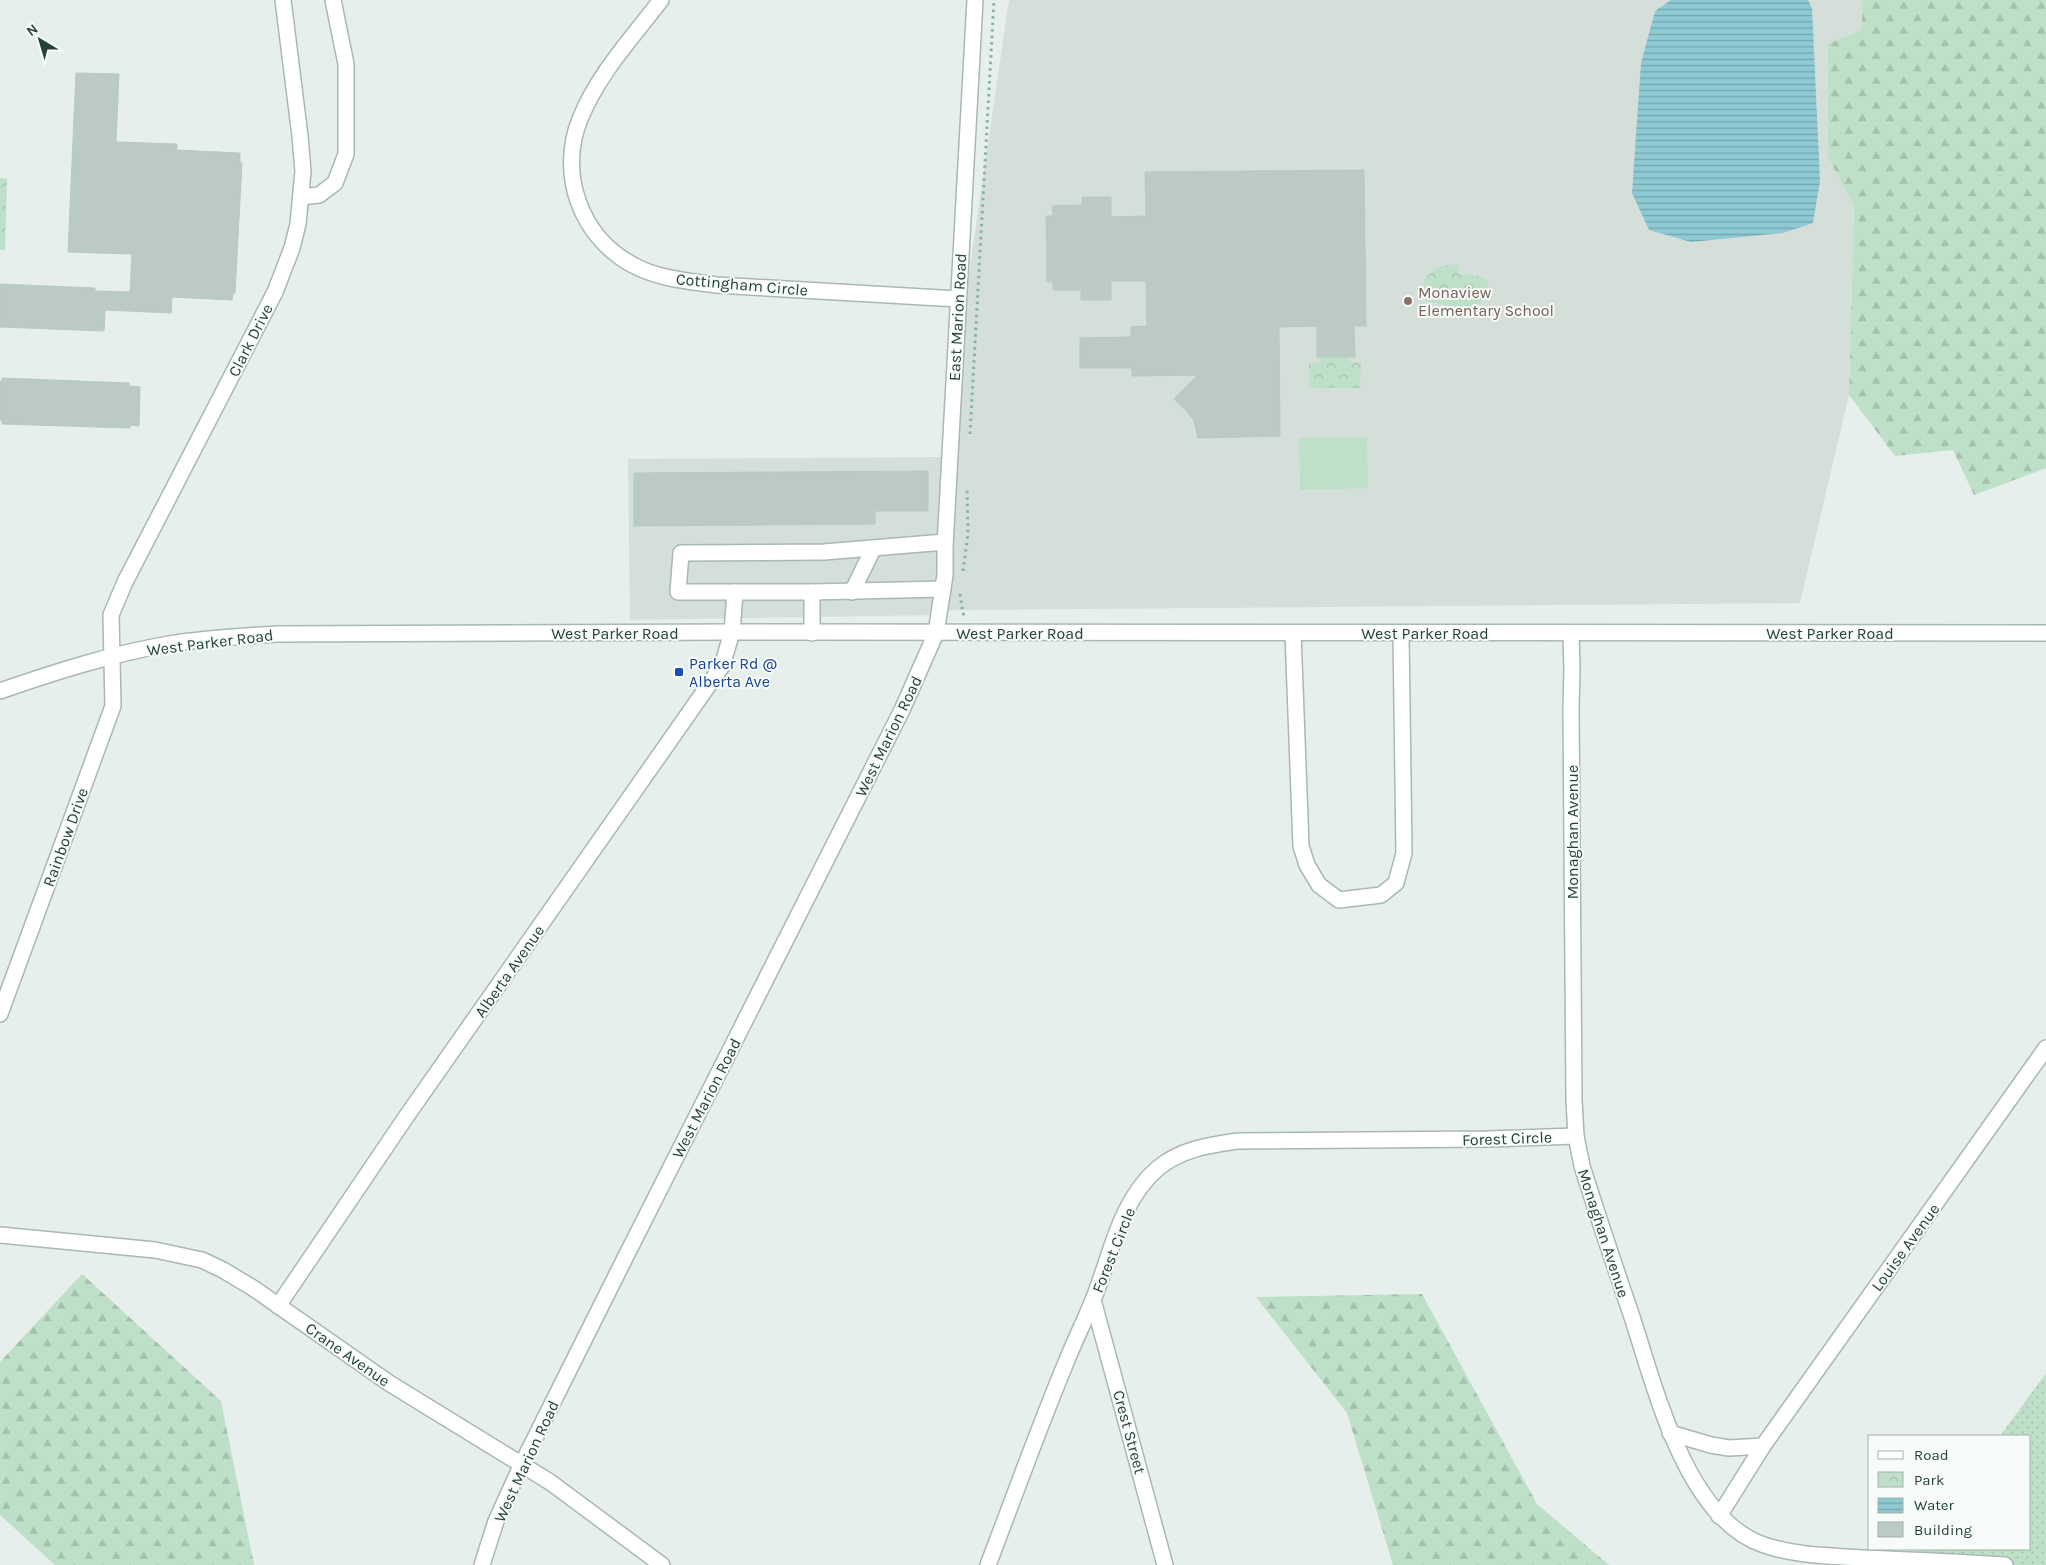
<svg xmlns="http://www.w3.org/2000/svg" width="2046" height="1565" font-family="Karla,sans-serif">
  <defs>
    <pattern id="grass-dots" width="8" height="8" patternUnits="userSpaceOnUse" patternTransform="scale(1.25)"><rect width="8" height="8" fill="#bfe0c8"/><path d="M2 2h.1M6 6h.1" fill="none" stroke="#a4c1ad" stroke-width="1.8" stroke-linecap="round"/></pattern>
    <pattern id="forest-firs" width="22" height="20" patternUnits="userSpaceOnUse" patternTransform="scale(1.25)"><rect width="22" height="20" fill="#bfe0c8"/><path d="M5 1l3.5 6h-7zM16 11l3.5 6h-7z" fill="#a4c1ad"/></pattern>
    <pattern id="park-crowns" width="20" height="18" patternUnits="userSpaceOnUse" patternTransform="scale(1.25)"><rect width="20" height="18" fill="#bfe0c8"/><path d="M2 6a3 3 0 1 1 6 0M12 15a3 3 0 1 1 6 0" fill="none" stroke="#a4c1ad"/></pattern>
    <pattern id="water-rules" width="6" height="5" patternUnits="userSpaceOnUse" patternTransform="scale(1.25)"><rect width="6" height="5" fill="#8ec9d4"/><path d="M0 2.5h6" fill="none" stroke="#74a5ad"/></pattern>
  </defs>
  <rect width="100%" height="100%" fill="#e6efeb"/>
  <polygon fill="#d4dfda" points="1009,0 1862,0 1862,30 1828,157 1854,206 1849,395 1800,603 963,610 940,611 939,615 630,620 628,459 942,457"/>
  <polygon fill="url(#grass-dots)" points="2046,1373 2046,1565 1907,1565 1919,1549 2030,1549 2030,1436 2000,1436"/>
  <g fill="url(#forest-firs)">
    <polygon points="1862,0 2046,0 2046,468 1974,495 1953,450 1895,456 1849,395 1854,206 1828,157 1828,44 1862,30"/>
    <polygon points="82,1274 221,1401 254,1565 55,1565 0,1515 0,1362"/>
    <polygon points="1422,1294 1537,1504 1609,1565 1393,1565 1347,1413 1256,1297"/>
  </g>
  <g fill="url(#park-crowns)">
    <polygon points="0,178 7,179 5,250 0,250"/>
    <path d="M1459 264 1458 274 1480 276 1488 281C1488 284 1489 290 1488 293 1480 316 1444 304 1426 301L1424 280C1435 267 1443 265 1459 264Z"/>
    <polygon points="1320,357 1350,357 1350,362 1361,362 1360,388 1309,388 1309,363 1320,363"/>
  </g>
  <polygon fill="#bfe0c8" points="1367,437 1368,488 1300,490 1299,438"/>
  <polygon fill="url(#water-rules)" points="1671,0 1808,0 1812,8 1820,181 1813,223 1783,233 1691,242 1649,230 1632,193 1641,63 1655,11"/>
  <g fill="#bbcac4" stroke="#b8c9c2">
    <polygon points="76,73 119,74 116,142 177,144 177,150 240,153 240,163 242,163 235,293 233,293 232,300 172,297 171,313 105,310 104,331 0,327 0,284 95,288 95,291 130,292 132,254 68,252"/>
    <polygon points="1364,170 1366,326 1354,326 1355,357 1317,357 1317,326 1279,327 1280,436 1198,438 1194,421 1186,410 1174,399 1198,375 1132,376 1132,368 1080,368 1080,338 1131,337 1131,327 1147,326 1146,281 1111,281 1111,300 1081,300 1081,290 1053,290 1053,282 1047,282 1046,216 1053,216 1052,206 1082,205 1082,197 1111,197 1111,217 1146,216 1145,172"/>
    <polygon points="2,378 129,383 129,386 140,387 139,426 130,425 130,428 2,424 2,420 0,420 0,381 2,381"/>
    <polygon points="928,471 928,511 875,511 875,524 634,526 634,473"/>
  </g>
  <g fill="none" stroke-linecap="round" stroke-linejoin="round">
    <g stroke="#a8b8b2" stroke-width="18">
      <g id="minor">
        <path d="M661 0C632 38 598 74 580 119 558 173 580 237 633 265 658 279 689 281 717 285L958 299"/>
        <polyline points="301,197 319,195 335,183 346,154 346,64 333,0"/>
        <polyline points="943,589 812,592 678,592 681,553 824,552 945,542"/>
        <polyline points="812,592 812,633"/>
        <polyline points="852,592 873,549"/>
        <polyline points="1293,633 1301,846 1307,865 1319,885 1339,900 1381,895 1396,883 1404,853 1401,633"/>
        <path d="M1571 633 1572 670 1571 708 1574 1100 1576 1136 1582 1166C1598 1217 1615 1267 1632 1317 1655 1387 1686 1519 1764 1545 1796 1556 1832 1556 1865 1558 1912 1560 1958 1562 2005 1565"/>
        <path d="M0 691C55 672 111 654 169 644 206 638 243 636 279 634L732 632 2046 633"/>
        <polyline points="0,1014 113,706 111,615 125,582 275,292 292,248 298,224 303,171 300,136 283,0"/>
        <polyline points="0,1235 155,1250 202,1260 223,1270 253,1288 389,1383 550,1482 662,1565"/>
        <polyline points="1093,1300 1165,1565"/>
        <polyline points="278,1306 406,1117 722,666 732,632 735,592"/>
        <polyline points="1670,1433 1711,1445 1729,1448 1763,1446 2046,1048"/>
        <polyline points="1719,1516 1763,1446"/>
        <polyline points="482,1565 496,1521 522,1464 623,1262 902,710 936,633 945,575 945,546 975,0"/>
        <path d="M988 1565C1014 1497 1039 1427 1067 1360 1075 1340 1085 1320 1093 1300 1111 1256 1119 1202 1157 1169 1180 1149 1210 1145 1238 1141L1488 1139 1576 1136"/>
      </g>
    </g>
    <g stroke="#86b3a5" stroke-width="3" stroke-dasharray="2.5 4" stroke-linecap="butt">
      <polyline points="970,434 994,0"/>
      <polyline points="963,571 968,533 967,487"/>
      <polyline points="960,594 963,614 967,614"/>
    </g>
    <use href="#minor" stroke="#fff" stroke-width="15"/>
  </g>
  <circle fill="#8d6e63" stroke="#f7fbf9" stroke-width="2" cx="1408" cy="301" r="5"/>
  <rect fill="#1a4fb4" stroke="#f7fbf9" stroke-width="2" x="674" y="667" width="10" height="10" rx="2.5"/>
  <g text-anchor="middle" stroke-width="4" stroke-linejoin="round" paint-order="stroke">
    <g font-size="16" fill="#24423a" stroke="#f7fbf9">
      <text transform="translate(742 284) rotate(5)" y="6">Cottingham Circle</text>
      <text transform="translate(957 317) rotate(-87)" y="6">East Marion Road</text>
      <text transform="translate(250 340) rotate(-63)" y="6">Clark Drive</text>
      <text x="615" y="639">West Parker Road</text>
      <text x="1020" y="639">West Parker Road</text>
      <text x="1425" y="639">West Parker Road</text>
      <text x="1830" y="639">West Parker Road</text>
      <text transform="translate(210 642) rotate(-7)" y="6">West Parker Road</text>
      <text transform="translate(888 736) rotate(-64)" y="6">West Marion Road</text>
      <text transform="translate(1572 832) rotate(-90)" y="6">Monaghan Avenue</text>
      <text transform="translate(65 837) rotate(-70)" y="6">Rainbow Drive</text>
      <text transform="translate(509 971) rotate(-55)" y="6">Alberta Avenue</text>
      <text transform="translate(706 1098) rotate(-63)" y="6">West Marion Road</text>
      <text transform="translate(1507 1138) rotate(-2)" y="6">Forest Circle</text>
      <text transform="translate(1604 1233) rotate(72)" y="6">Monaghan Avenue</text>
      <text transform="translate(1905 1247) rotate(-54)" y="6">Louise Avenue</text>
      <text transform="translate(1113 1250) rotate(-68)" y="6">Forest Circle</text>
      <text transform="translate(348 1354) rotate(35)" y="6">Crane Avenue</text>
      <text transform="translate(1130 1432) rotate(75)" y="6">Crest Street</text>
      <text transform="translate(526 1461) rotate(-65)" y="6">West Marion Road</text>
    </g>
    <g font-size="16" fill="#785e54" stroke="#f7fbf9" text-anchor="start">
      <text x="1418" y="298">Monaview<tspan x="1418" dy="18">Elementary School</tspan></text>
    </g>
    <g font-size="16" fill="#164399" stroke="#f7fbf9" text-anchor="start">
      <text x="689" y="669">Parker Rd @<tspan x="689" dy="18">Alberta Ave</tspan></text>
    </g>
  </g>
  <rect x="1868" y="1435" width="162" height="115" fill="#f7fbf9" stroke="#a3b1ad"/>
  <rect x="1878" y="1451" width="25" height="8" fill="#ffffff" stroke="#a3b1ad"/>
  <text x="1914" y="1460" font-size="15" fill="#24423a">Road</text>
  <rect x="1878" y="1472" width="25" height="15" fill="url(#park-crowns)" stroke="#a3b1ad"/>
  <text x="1914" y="1485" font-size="15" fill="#24423a">Park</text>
  <rect x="1878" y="1498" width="25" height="15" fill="url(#water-rules)" stroke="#a3b1ad"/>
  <text x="1914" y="1510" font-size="15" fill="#24423a">Water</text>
  <rect x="1878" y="1522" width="25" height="15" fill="#bbcac4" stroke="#a3b1ad"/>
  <text x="1914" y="1535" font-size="15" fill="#24423a">Building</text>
  <g transform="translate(40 40) rotate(322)" stroke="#f7fbf9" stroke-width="4" paint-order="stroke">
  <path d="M0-4L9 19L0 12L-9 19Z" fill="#24423a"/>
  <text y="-8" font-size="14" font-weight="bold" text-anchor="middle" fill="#24423a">N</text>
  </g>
</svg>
